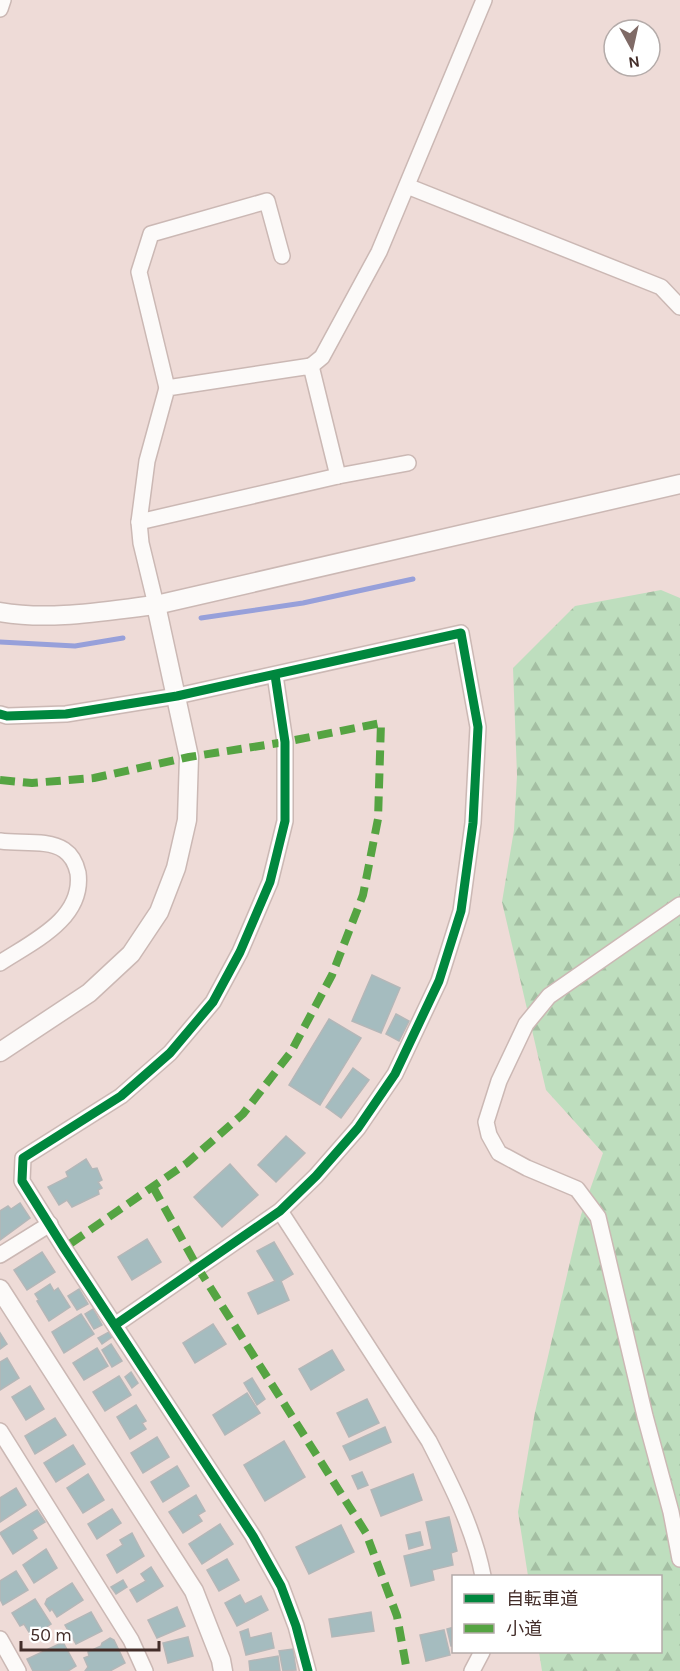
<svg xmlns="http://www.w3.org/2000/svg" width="680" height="1671" font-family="Karla,'Noto Sans JP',sans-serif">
  <defs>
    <pattern id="forest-firs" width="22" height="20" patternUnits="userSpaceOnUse" patternTransform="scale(1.5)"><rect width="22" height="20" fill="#bedebe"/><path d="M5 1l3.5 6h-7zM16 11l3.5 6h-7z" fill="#a4bfa3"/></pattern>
  </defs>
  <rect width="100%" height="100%" fill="#eedbd7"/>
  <polygon fill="url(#forest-firs)" points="661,590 680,598 680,1671 542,1671 539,1652 660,1652 660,1576 528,1576 518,1512 535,1412 581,1215 603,1153 546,1090 502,902 514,830 517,775 513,668 575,606"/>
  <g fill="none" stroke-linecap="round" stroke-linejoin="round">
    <g stroke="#97a0da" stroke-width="5">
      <polyline points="201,618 303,603 413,579"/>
      <polyline points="0,642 75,646 123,638"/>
    </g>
  </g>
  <g fill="#a5bcbf" stroke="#b3b7b8" stroke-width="1.5">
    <polygon points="372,975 400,988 381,1033 352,1021"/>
    <polygon points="396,1014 409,1021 399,1041 386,1034"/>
    <polygon points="329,1019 361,1038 320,1105 289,1085"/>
    <polygon points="353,1068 369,1080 341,1118 326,1107"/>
    <polygon points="286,1136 305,1153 276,1182 258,1165"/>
    <polygon points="86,1159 92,1169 97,1168 102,1180 98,1182 102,1188 98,1190 99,1194 72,1207 67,1200 59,1205 48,1187 68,1177 66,1172"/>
    <polygon points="230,1164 258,1195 222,1227 194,1197"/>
    <polygon points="20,1203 30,1218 0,1240 0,1211 8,1206 11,1209"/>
    <polygon points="147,1239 161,1262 132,1280 118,1257"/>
    <polygon points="274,1242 293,1274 281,1281 289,1300 258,1314 248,1293 275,1281 257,1251"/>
    <polygon points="42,1252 55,1272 27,1290 14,1270"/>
    <polygon points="50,1284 54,1291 58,1288 70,1307 49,1321 37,1301 39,1300 35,1294"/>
    <polygon points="79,1289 88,1304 77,1310 68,1296"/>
    <polygon points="93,1309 102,1325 94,1329 85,1314"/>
    <polygon points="81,1314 94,1334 64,1353 52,1332"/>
    <polygon points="213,1324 226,1344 195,1363 183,1343"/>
    <polygon points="109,1332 112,1337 102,1344 98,1338"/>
    <polygon points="0,1333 7,1344 0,1349"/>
    <polygon points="111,1344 122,1361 112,1367 102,1350"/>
    <polygon points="97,1348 108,1366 84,1380 73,1363"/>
    <polygon points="332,1350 344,1370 311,1390 299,1369"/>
    <polygon points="7,1358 19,1378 0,1390 0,1362"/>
    <polygon points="131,1372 138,1383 132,1388 125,1377"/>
    <polygon points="119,1376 131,1395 105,1411 93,1392"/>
    <polygon points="252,1378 265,1399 257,1405 244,1383"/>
    <polygon points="30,1386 44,1409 26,1420 12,1397"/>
    <polygon points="247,1393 260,1413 225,1435 213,1415"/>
    <polygon points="367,1399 379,1423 349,1437 337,1413"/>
    <polygon points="136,1405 146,1421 142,1423 146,1429 130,1439 117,1417"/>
    <polygon points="55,1418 66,1435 35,1454 25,1436"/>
    <polygon points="385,1427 391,1442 350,1460 343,1446"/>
    <polygon points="157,1437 169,1457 143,1473 131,1453"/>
    <polygon points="284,1441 305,1477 265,1501 244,1465"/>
    <polygon points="73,1445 85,1464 56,1482 44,1463"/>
    <polygon points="177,1466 189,1486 163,1502 151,1482"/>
    <polygon points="362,1472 368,1485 358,1489 352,1476"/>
    <polygon points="88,1474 104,1500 83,1513 67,1488"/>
    <polygon points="413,1474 422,1500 381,1516 371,1490"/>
    <polygon points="16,1488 26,1505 0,1522 0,1498"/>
    <polygon points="196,1495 205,1511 198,1515 202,1521 183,1533 169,1512"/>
    <polygon points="112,1509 121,1523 97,1539 88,1524"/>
    <polygon points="37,1510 45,1522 32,1530 37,1538 13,1554 0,1533"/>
    <polygon points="449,1517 457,1551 451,1553 453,1565 432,1570 434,1580 411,1586 404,1556 432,1549 426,1522"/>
    <polygon points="220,1524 233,1544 202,1564 189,1544"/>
    <polygon points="341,1525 354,1552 309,1574 296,1547"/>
    <polygon points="420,1532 423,1545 409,1549 406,1535"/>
    <polygon points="132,1533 144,1556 117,1573 107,1555 123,1545 120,1540"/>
    <polygon points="46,1549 57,1568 34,1583 23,1565"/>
    <polygon points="227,1559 239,1580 219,1591 207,1570"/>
    <polygon points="151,1567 163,1586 137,1602 130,1590 146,1581 141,1574"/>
    <polygon points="16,1571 28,1590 3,1605 0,1599 0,1581"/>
    <polygon points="123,1580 127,1587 116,1594 111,1587"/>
    <polygon points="72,1583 83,1600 57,1617 52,1609 50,1611 45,1604 47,1599"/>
    <polygon points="240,1595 245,1604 261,1596 268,1610 237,1626 225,1603"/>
    <polygon points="35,1599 51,1624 32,1637 24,1624 20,1626 12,1613"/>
    <polygon points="177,1607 185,1626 157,1638 148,1620"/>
    <polygon points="91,1612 102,1631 76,1644 65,1625"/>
    <polygon points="371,1612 374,1631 332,1637 329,1619"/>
    <polygon points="454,1627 454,1646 451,1646 447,1629"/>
    <polygon points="248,1629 250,1638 271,1633 274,1648 246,1655 240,1632"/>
    <polygon points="444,1630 450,1655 426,1661 420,1635"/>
    <polygon points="188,1637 193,1656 168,1663 163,1643"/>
    <polygon points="110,1638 114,1640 125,1663 110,1671 85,1671 88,1667 84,1658 89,1656 88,1652 101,1646 102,1643"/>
    <polygon points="59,1644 64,1644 76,1666 68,1671 33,1671 27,1659"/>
    <polygon points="293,1649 296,1670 283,1671 279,1651"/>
    <polygon points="278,1656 280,1671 250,1671 249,1661"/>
  </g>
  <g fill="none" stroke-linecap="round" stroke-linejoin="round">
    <g stroke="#cbb8b4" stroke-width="18">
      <g id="minor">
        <polyline points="0,9 3,0"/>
        <polyline points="407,186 661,287 680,307"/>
        <polyline points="311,366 322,357 379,252 484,0"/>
        <polyline points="167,388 139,272 151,234 267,201 282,256"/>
        <polyline points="139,522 338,476 408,463"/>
        <polyline points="156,605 141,543 139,522 147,461 167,388 311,366 338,476"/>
        <polyline points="275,675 285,742 285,821 270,882 240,952 213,1002 170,1053 121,1096 23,1158 22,1181 64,1248 253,1536 281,1586 296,1626 308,1671"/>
        <polyline points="0,714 7,716 66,714 177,696 461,633 478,727 473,823 461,911 439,981 395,1074 358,1128 316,1176 280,1211 115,1325"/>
        <path d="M0 841C19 844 48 839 64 850 73 856 76 864 78 873 84 919 32 942 0 963"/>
        <polyline points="680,905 549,996 526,1024 499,1081 486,1122 489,1135 499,1153 527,1168 577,1189 598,1217 645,1416 671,1512 680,1559"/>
        <path d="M280 1211 429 1441C451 1484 474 1529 483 1576"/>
        <polyline points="0,1255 50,1224"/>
        <polyline points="0,1431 131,1640 145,1671"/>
        <polyline points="0,1639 18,1671"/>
        <polyline points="472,1671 482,1652"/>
      </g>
    </g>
    <g stroke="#cbb8b4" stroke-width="21">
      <g id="tertiary">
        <path d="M0 612C51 621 104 611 156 605L680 484"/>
        <polyline points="0,1052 89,993 131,954 159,912 176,868 187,820 189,757 156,605"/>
        <polyline points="0,1289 194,1591 221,1660 223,1671"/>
      </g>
    </g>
    <use href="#minor" stroke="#fcfaf9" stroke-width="15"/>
    <use href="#tertiary" stroke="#fcfaf9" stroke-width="18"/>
    <g stroke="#55a442" stroke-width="8" stroke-dasharray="15 8" stroke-linecap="butt">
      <polyline points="0,780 32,783 94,778 189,757 285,742 381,723 378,819 363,895 332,975 291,1052 243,1114 187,1163 64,1248"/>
      <polyline points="153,1187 198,1268 366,1533 397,1616 407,1671"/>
    </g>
    <g stroke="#fff" stroke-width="13">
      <g id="cycleway">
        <polyline points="275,675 285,742 285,821 270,882 240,952 213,1002 170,1053 121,1096 23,1158 22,1181 64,1248 253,1536 281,1586 296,1626 308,1671"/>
        <polyline points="0,714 7,716 66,714 177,696 461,633 478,727 473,823 461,911 439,981 395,1074 358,1128 316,1176 280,1211 115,1325"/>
      </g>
    </g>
    <use href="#cycleway" stroke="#00873e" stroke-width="9"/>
  </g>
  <rect x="452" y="1575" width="210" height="78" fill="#ffffff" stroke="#b4aba9" stroke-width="1.5"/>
  <rect x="464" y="1594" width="30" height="9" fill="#00873e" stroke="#b4aba9" stroke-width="1.5"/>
  <text x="506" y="1605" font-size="18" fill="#432d29">自転車道</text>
  <rect x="464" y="1624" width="30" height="9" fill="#55a442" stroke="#b4aba9" stroke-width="1.5"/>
  <text x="506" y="1635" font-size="18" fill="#432d29">小道</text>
  <g transform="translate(632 48) rotate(172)"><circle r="28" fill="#ffffff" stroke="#b4aba9" stroke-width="1.5"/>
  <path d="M0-4.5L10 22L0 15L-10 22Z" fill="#7f6a66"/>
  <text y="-9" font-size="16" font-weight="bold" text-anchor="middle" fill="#432d29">N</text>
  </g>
  <path d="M21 1641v9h138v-9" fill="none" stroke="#432d29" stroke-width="3"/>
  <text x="30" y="1641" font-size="18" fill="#432d29" stroke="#ffffff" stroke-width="4.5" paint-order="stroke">50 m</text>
</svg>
